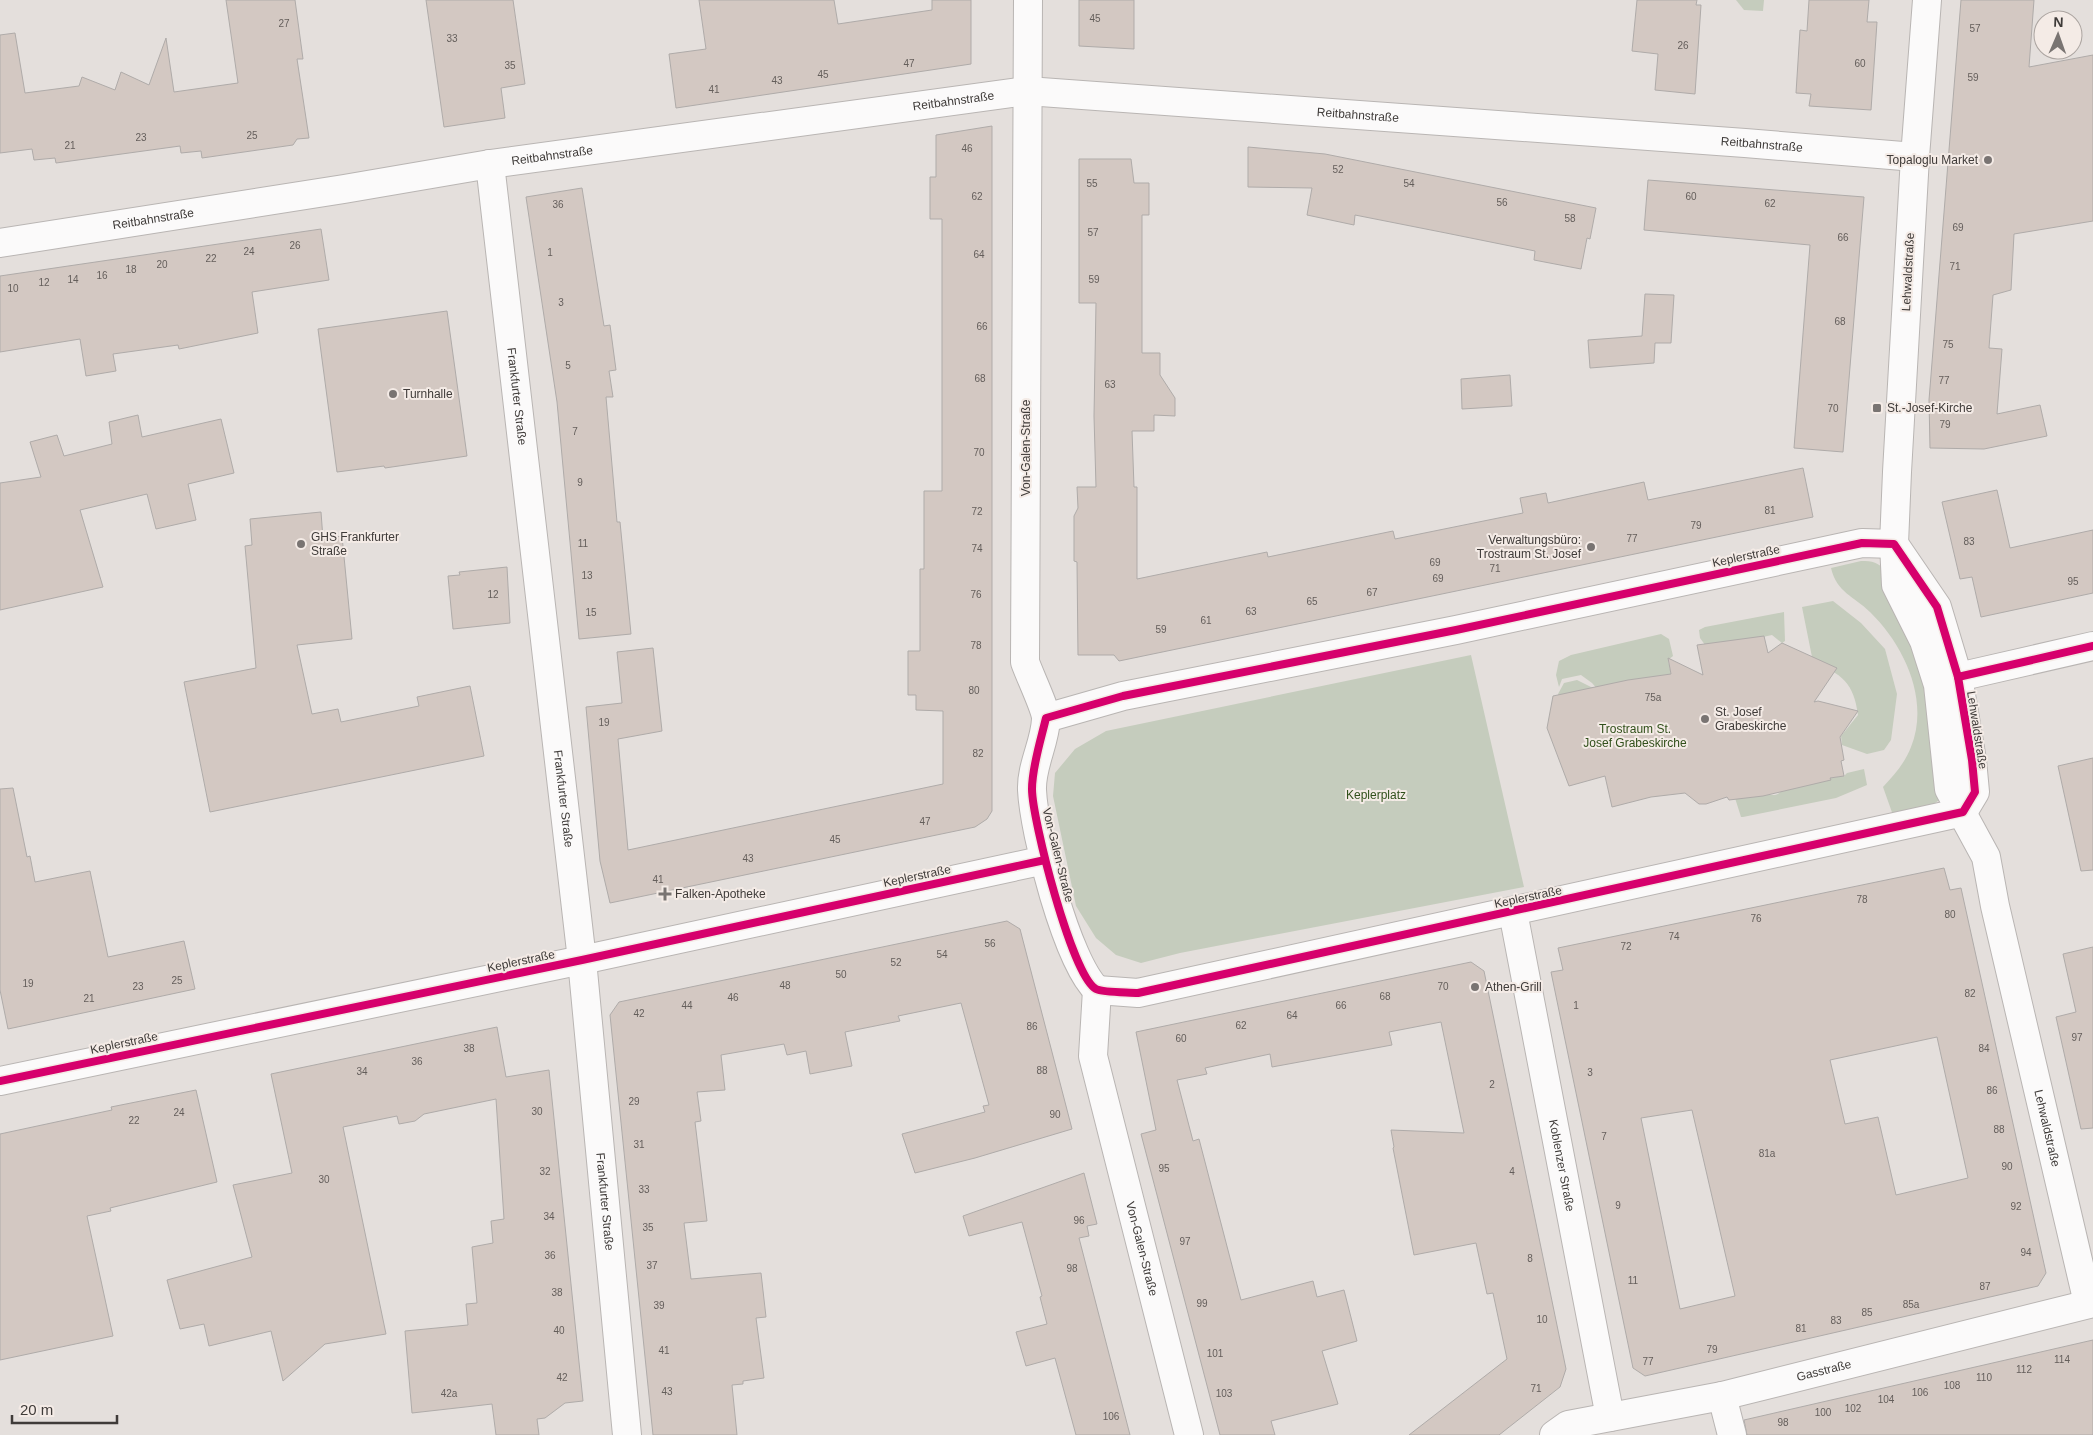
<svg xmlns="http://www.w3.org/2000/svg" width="2093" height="1435" font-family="Helvetica,sans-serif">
  <rect width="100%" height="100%" fill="#e4dfdc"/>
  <g fill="#c5ccbd">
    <polygon points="1736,0 1764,0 1763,11 1744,10"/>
    <path d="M1861 561C1872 561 1879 562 1886 572L1920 650 1942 798 1921 813 1894 818 1883 787C1894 775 1905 763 1911 747 1930 700 1904 645 1870 612 1854 596 1837 593 1831 568Z"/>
    <path d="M1833 601 1861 623 1885 649 1897 694 1891 740 1884 750 1867 754 1842 745 1841 736 1858 715C1854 683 1842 674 1813 662L1802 607Z"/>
    <polygon points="1784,612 1785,641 1782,643 1772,635 1708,649 1700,638 1699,630 1705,627"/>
    <polygon points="1661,634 1669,639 1673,656 1668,660 1672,679 1604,773 1560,704 1558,694 1564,683 1577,680 1599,691 1592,683 1581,675 1562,679 1559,687 1556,675 1559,661 1571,655"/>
    <polygon points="1471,655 1524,887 1180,953 1141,963 1116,955 1096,938 1076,906 1053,796 1055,773 1075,749 1106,731"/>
    <path d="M1864 769 1867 785 1836 798 1743 817H1741L1735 798C1742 797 1749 794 1756 794 1773 792 1775 802 1787 784L1844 776 1847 773Z"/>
  </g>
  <g fill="#d3c8c2" stroke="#afaba9" fill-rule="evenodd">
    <polygon points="226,0 295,0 303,59 297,59 309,138 297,139 293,145 202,158 201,151 181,153 180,146 56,163 55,158 34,160 32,149 0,153 0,35 15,33 25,93 79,86 82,77 115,90 121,72 149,85 166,38 174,92 238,83"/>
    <polygon points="426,0 513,0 525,84 501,88 505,118 444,127"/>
    <polygon points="699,0 834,0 838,24 932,10 932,0 971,0 971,64 676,108 669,54 706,49"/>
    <polygon points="1079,0 1134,0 1134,49 1079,46"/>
    <polygon points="1637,0 1697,0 1696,5 1701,5 1695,94 1655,90 1658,54 1632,51"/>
    <polygon points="1809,0 1869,0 1867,22 1877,22 1871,110 1809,106 1811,94 1796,93 1800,30 1807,31"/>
    <polygon points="1961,0 2034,0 2029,67 2093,55 2093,221 2014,234 2011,290 1993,295 1989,348 2002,349 1997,414 2040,405 2047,436 1984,449 1930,448 1929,400"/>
    <polygon points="992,126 992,811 987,819 975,827 610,903 600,861 586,707 622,703 617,652 653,648 662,731 618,739 628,850 943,784 943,711 916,710 916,695 908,695 908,651 920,651 920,569 924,569 924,491 942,491 942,219 930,219 930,177 936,177 936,135"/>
    <polygon points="1248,147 1325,154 1596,208 1590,239 1587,238 1581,269 1534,260 1535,251 1446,233 1355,215 1354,225 1307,215 1312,188 1248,187"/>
    <polygon points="1079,159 1131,159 1134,183 1149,183 1149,215 1142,215 1142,353 1160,353 1160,375 1175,398 1175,416 1154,415 1154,431 1132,431 1134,487 1137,487 1137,579 1267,552 1268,557 1393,531 1395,539 1523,513 1520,498 1546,493 1548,503 1644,482 1648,500 1803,468 1813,517 1119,661 1114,655 1078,655 1077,562 1074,561 1074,516 1078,508 1077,487 1096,487 1094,416 1096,303 1079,303"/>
    <polygon points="1648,180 1864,197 1843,452 1794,448 1810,245 1644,230"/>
    <polygon points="582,188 604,326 610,325 616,370 609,371 613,397 606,397 617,522 620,522 631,634 579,639 557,402 526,197"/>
    <polygon points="321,229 329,280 252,292 258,333 179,349 178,345 113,354 116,371 86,376 80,339 0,352 0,276"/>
    <polygon points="1645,294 1674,295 1671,343 1655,343 1654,363 1590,368 1588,340 1642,336"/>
    <polygon points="447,311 467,456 385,468 384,466 337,472 318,329"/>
    <polygon points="1510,375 1512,406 1462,409 1461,379"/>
    <polygon points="138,415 142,437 221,419 234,473 188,484 196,520 156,529 147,494 80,510 103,587 0,610 0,483 41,477 30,442 57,435 64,456 112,444 109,422"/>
    <polygon points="1997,490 2010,548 2093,530 2093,593 1981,617 1972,577 1960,579 1942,502"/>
    <polygon points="321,512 323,539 342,536 352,639 297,645 312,714 338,709 341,722 419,706 417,697 470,686 484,756 210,812 184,682 256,668 245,546 252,545 250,519"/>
    <polygon points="507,567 510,623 453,629 448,576 460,575 459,572"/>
    <polygon points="1764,636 1768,653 1782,643 1837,668 1814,702 1818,701 1858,711 1840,737 1844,760 1841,761 1844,776 1830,778 1831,780 1763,796 1729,800 1727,797 1706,804 1699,804 1685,793 1651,797 1612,807 1605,776 1569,786 1547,728 1553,696 1628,680 1671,674 1668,658 1703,675 1697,645"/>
    <polygon points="2093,758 2093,870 2081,871 2058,766"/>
    <polygon points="13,788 27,857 30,856 35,882 90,871 108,957 184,941 195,989 8,1029 0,990 0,789"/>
    <path d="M1944 868 1950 890 1961 888 2046 1273 2038 1286 1645 1376 1633 1368 1551 972 1563 970 1558 948ZM1937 1037 1968 1178 1896 1195 1878 1117 1845 1124 1830 1060ZM1692 1110 1735 1296 1680 1309 1641 1118Z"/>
    <polygon points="1007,921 1020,929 1072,1129 975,1158 915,1173 902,1134 985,1112 983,1106 989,1105 961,1003 898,1016 900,1021 845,1032 852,1066 810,1074 806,1051 787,1055 784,1044 721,1055 725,1090 697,1092 701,1121 695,1122 707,1221 684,1223 691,1279 761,1273 766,1317 756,1318 764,1378 743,1381 743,1384 732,1385 737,1435 653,1435 610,1015 619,1002"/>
    <polygon points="2093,947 2093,1128 2081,1129 2056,1017 2076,1012 2063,954"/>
    <polygon points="1471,962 1484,971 1566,1369 1560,1387 1499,1435 1409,1435 1507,1359 1493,1293 1487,1294 1476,1243 1414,1255 1393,1148 1394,1147 1391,1130 1464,1133 1441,1022 1389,1032 1392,1045 1272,1067 1270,1054 1205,1068 1207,1074 1177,1080 1193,1141 1199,1139 1241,1300 1313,1281 1317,1297 1344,1290 1357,1341 1322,1351 1338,1404 1271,1421 1275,1435 1220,1435 1141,1134 1156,1130 1136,1032"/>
    <polygon points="497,1027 506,1077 549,1070 583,1401 565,1403 545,1418 537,1419 539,1435 496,1435 492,1404 412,1413 405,1331 468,1325 466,1304 477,1303 472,1247 493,1243 491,1221 504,1219 496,1099 424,1114 415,1121 399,1124 397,1116 343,1127 386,1334 325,1344 283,1381 271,1331 209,1346 204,1324 180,1329 167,1280 252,1257 233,1185 292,1173 271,1074"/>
    <polygon points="196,1090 217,1182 110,1208 111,1211 87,1216 113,1336 0,1360 0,1134 112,1110 111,1107"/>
    <polygon points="1084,1173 1097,1224 1087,1226 1089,1236 1079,1238 1130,1435 1076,1435 1055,1358 1026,1366 1016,1332 1047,1324 1040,1297 1042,1296 1022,1222 969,1236 963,1216"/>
    <polygon points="2093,1340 2093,1435 1747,1435 1744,1420"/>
  </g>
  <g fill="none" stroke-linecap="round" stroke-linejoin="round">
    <g stroke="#b9b5b3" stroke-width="30">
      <g id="minor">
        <path d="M1028 0 1025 662C1029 674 1046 709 1046 719 1045 743 1031 766 1032 790 1034 833 1067 962 1097 990"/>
        <path id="s1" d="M1927 0 1915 157 1897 472 1894 544 1896 585 1924 641 1938 685 1949 789 1986 857 1995 906 2088 1303"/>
        <path id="s2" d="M490 164 582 960 627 1435"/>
        <path id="s3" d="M0 243 344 189 490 164 1027 91 1745 143 1915 157"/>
        <polyline points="1942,683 1958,677 2093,646"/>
        <polyline points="1046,718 1123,696 1456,630 1862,543 1894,544 1937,607 1958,677 1972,760 1975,792 1963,812"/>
        <path id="s4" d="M1513 912 1610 1417"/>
        <polyline points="1097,990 1138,993 1963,812"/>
        <path id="s5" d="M1097 990 1093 1056 1189 1435"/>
        <polyline points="0,1081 582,960 1045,860"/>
        <polyline points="1722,1396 1732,1435"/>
        <path id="s6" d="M1554 1435 1568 1425 1722 1396 2093 1303"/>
      </g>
    </g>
    <use href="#minor" stroke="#fbfafa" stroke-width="28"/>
    <g stroke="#f4ebe6" stroke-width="11">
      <g id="cycleway">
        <path d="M1862 543 1894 544 1937 607 1958 677 1972 760 1975 792 1963 812 1138 993C1128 992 1104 993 1096 989 1072 976 1032 819 1032 789 1032 767 1041 739 1046 718L1123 696 1456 630Z"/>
        <polyline points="1958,677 2093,646"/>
        <polyline points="0,1081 582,960 1045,860"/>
      </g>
    </g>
    <use href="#cycleway" stroke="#d6006c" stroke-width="8"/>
  </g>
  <g fill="#797472" stroke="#f4ebe6" stroke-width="2">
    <circle cx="1988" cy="160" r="5"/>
    <circle cx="393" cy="394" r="5"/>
    <rect x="1872" y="403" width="10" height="10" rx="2.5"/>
    <circle cx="301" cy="544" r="5"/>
    <circle cx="1591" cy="547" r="5"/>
    <circle cx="1705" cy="719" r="5"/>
    <path d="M662.5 886.5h5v5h5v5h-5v5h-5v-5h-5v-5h5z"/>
    <circle cx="1475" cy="987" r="5"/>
  </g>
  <g text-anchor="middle" stroke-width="4" stroke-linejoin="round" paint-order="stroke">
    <g font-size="10" fill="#645e5b">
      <text x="1095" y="22">45</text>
      <text x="284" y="27">27</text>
      <text x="1975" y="32">57</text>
      <text x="452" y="42">33</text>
      <text x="1683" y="49">26</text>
      <text x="909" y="67">47</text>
      <text x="1860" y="67">60</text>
      <text x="510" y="69">35</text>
      <text x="823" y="78">45</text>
      <text x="1973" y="81">59</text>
      <text x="777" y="84">43</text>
      <text x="714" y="93">41</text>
      <text x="252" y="139">25</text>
      <text x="141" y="141">23</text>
      <text x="70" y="149">21</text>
      <text x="967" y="152">46</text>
      <text x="1338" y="173">52</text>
      <text x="1092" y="187">55</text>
      <text x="1409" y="187">54</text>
      <text x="977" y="200">62</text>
      <text x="1691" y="200">60</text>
      <text x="1502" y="206">56</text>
      <text x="1770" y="207">62</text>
      <text x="558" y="208">36</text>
      <text x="1570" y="222">58</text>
      <text x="1958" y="231">69</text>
      <text x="1093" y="236">57</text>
      <text x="1843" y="241">66</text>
      <text x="295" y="249">26</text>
      <text x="249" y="255">24</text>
      <text x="550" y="256">1</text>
      <text x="979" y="258">64</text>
      <text x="211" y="262">22</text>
      <text x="162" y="268">20</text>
      <text x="1955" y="270">71</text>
      <text x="131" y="273">18</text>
      <text x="102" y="279">16</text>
      <text x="73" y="283">14</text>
      <text x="1094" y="283">59</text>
      <text x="44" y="286">12</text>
      <text x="13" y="292">10</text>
      <text x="561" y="306">3</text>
      <text x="1840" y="325">68</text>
      <text x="982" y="330">66</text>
      <text x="1948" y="348">75</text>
      <text x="568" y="369">5</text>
      <text x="980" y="382">68</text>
      <text x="1944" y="384">77</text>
      <text x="1110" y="388">63</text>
      <text x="1833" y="412">70</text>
      <text x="1945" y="428">79</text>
      <text x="575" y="435">7</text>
      <text x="979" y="456">70</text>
      <text x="580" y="486">9</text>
      <text x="1770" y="514">81</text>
      <text x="977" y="515">72</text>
      <text x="1696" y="529">79</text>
      <text x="1632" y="542">77</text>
      <text x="1969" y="545">83</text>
      <text x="583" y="547">11</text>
      <text x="977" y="552">74</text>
      <text x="1435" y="566">69</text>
      <text x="1495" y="572">71</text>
      <text x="587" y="579">13</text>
      <text x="1438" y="582">69</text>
      <text x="2073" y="585">95</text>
      <text x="1372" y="596">67</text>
      <text x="493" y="598">12</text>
      <text x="976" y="598">76</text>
      <text x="1312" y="605">65</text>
      <text x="1251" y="615">63</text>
      <text x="591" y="616">15</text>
      <text x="1206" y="624">61</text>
      <text x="1161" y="633">59</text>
      <text x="976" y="649">78</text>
      <text x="974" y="694">80</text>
      <text x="1653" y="701">75a</text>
      <text x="604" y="726">19</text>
      <text x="978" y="757">82</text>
      <text x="925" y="825">47</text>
      <text x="835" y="843">45</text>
      <text x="748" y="862">43</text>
      <text x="658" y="883">41</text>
      <text x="1862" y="903">78</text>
      <text x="1950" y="918">80</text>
      <text x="1756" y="922">76</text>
      <text x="1674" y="940">74</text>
      <text x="990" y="947">56</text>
      <text x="1626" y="950">72</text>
      <text x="942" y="958">54</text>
      <text x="896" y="966">52</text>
      <text x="841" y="978">50</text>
      <text x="177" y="984">25</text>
      <text x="28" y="987">19</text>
      <text x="785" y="989">48</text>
      <text x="138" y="990">23</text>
      <text x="1443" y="990">70</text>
      <text x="1970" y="997">82</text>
      <text x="1385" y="1000">68</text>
      <text x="733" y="1001">46</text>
      <text x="89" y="1002">21</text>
      <text x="687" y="1009">44</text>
      <text x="1341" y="1009">66</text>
      <text x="1576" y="1009">1</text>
      <text x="639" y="1017">42</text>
      <text x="1292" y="1019">64</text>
      <text x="1241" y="1029">62</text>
      <text x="1032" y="1030">86</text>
      <text x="2077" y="1041">97</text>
      <text x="1181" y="1042">60</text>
      <text x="469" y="1052">38</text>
      <text x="1984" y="1052">84</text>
      <text x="417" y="1065">36</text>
      <text x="1042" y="1074">88</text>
      <text x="362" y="1075">34</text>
      <text x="1590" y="1076">3</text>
      <text x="1492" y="1088">2</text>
      <text x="1992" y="1094">86</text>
      <text x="634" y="1105">29</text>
      <text x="537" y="1115">30</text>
      <text x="179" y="1116">24</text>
      <text x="1055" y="1118">90</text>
      <text x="134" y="1124">22</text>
      <text x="1999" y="1133">88</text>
      <text x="1604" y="1140">7</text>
      <text x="639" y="1148">31</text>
      <text x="1767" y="1157">81a</text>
      <text x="2007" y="1170">90</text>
      <text x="1164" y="1172">95</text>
      <text x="545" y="1175">32</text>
      <text x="1512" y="1175">4</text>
      <text x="324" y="1183">30</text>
      <text x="644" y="1193">33</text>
      <text x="1618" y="1209">9</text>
      <text x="2016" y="1210">92</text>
      <text x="549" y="1220">34</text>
      <text x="1079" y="1224">96</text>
      <text x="648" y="1231">35</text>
      <text x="1185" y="1245">97</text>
      <text x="2026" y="1256">94</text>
      <text x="550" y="1259">36</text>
      <text x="1530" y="1262">8</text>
      <text x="652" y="1269">37</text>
      <text x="1072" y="1272">98</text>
      <text x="1633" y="1284">11</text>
      <text x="1985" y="1290">87</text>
      <text x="557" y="1296">38</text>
      <text x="1202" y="1307">99</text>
      <text x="1911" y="1308">85a</text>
      <text x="659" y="1309">39</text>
      <text x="1867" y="1316">85</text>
      <text x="1542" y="1323">10</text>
      <text x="1836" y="1324">83</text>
      <text x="1801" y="1332">81</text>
      <text x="559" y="1334">40</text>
      <text x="1712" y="1353">79</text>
      <text x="664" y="1354">41</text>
      <text x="1215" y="1357">101</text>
      <text x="2062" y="1363">114</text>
      <text x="1648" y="1365">77</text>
      <text x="2024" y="1373">112</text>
      <text x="562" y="1381">42</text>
      <text x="1984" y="1381">110</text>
      <text x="1952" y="1389">108</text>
      <text x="1536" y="1392">71</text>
      <text x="667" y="1395">43</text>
      <text x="1920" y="1396">106</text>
      <text x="449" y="1397">42a</text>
      <text x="1224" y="1397">103</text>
      <text x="1886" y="1403">104</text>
      <text x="1853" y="1412">102</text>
      <text x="1823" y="1416">100</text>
      <text x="1111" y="1420">106</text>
      <text x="1783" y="1426">98</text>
    </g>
    <g font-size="12" fill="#3f3b39" stroke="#f4ebe6">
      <text dy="4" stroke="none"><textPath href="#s3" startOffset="964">Reitbahnstraße</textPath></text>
      <text dy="4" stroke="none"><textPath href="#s3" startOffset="1370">Reitbahnstraße</textPath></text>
      <text dy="4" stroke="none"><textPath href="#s3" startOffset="1775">Reitbahnstraße</textPath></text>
      <text dy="4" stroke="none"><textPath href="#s3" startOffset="559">Reitbahnstraße</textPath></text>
      <text dy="4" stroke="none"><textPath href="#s3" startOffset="155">Reitbahnstraße</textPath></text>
      <text transform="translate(1908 272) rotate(-87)" y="4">Lehwaldstraße</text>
      <text dy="4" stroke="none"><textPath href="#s2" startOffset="234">Frankfurter Straße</textPath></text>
      <text transform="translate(1026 448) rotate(-90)" y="4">Von-Galen-Straße</text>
      <text transform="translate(1746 556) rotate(-12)" y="4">Keplerstraße</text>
      <text transform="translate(1977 730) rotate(81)" y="4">Lehwaldstraße</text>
      <text dy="4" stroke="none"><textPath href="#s2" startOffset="639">Frankfurter Straße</textPath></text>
      <text transform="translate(1058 855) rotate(76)" y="4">Von-Galen-Straße</text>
      <text transform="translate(917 876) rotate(-12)" y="4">Keplerstraße</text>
      <text transform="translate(1528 897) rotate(-12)" y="4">Keplerstraße</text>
      <text transform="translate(521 961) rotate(-12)" y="4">Keplerstraße</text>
      <text transform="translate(124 1043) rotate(-12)" y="4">Keplerstraße</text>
      <text dy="4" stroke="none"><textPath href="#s1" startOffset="1155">Lehwaldstraße</textPath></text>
      <text dy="4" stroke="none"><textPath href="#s4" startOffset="258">Koblenzer Straße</textPath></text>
      <text dy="4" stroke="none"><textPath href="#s2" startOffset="1044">Frankfurter Straße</textPath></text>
      <text dy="4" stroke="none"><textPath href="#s5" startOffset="265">Von-Galen-Straße</textPath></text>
      <text dy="4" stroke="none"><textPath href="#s6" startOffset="279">Gasstraße</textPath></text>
    </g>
    <g font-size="12" fill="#3f3b39" stroke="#f4ebe6" text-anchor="start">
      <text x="1978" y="164" text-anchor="end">Topaloglu Market</text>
      <text x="403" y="398">Turnhalle</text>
      <text x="1887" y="412">St.-Josef-Kirche</text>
      <text x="311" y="541">GHS Frankfurter<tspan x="311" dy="14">Straße</tspan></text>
      <text x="1581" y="544" text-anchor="end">Verwaltungsbüro:<tspan x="1581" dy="14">Trostraum St. Josef</tspan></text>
      <text x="1715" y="716">St. Josef<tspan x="1715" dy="14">Grabeskirche</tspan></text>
      <text x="675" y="898">Falken-Apotheke</text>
      <text x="1485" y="991">Athen-Grill</text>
    </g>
    <g font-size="12" fill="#31501b" stroke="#f4ebe6">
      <text x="1635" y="733">Trostraum St.<tspan x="1635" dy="14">Josef Grabeskirche</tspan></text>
      <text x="1376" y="799">Keplerplatz</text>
    </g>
  </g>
  <g transform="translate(2058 35) rotate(2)"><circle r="24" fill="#f4ebe6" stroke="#aca5a1"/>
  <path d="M0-4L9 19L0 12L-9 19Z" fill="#797472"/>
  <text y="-8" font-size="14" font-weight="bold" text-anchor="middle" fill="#3f3b39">N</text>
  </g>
  <path d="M12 1415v8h105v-8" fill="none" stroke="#3f3b39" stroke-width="2.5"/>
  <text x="20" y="1415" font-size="15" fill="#3f3b39" stroke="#f4ebe6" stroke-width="4" paint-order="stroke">20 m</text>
</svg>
